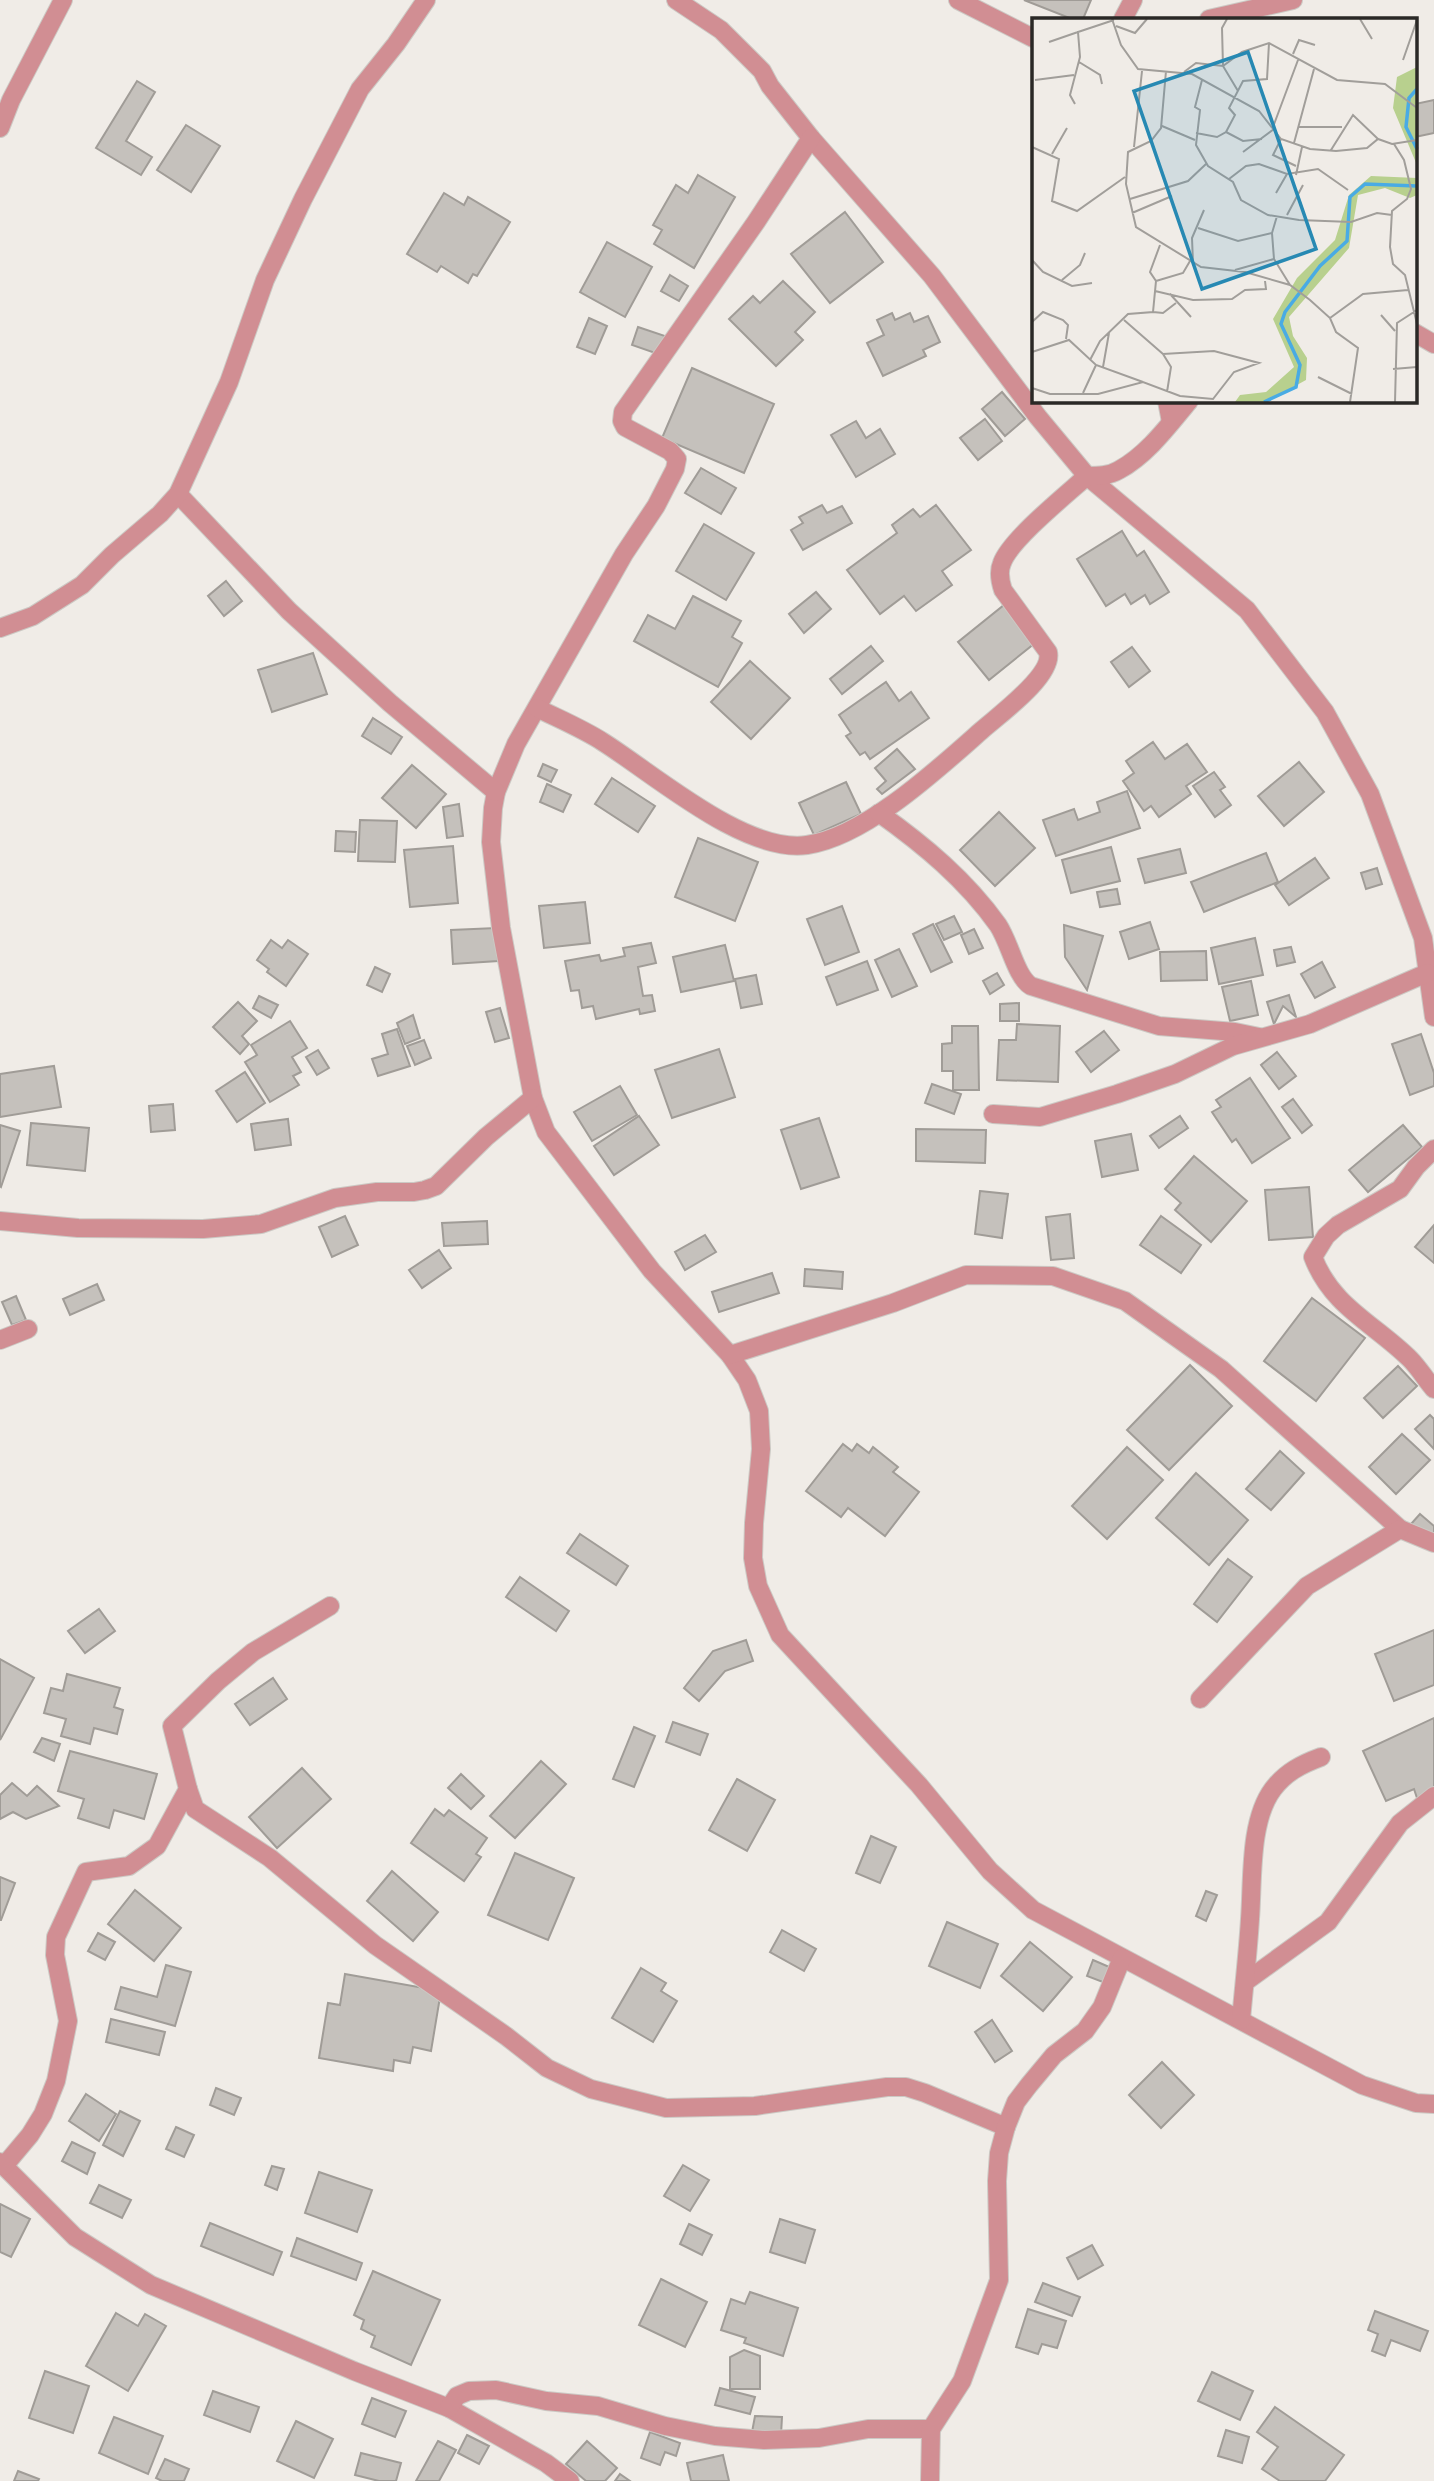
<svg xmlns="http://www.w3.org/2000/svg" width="1434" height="2481" font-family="Manrope,sans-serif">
  <rect width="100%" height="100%" fill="#f0ece7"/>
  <g fill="#c5c1bc" stroke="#a09c97" stroke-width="2">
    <polygon points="1024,0 1091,0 1083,19 1072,19"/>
    <polygon points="137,81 155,92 126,141 152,157 141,175 96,148"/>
    <polygon points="1434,100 1434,133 1415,137 1415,104"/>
    <polygon points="186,125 220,146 191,192 157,170"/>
    <polygon points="698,175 735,197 694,268 654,244 662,230 653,225 676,185 688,193"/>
    <polygon points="444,193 464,205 468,197 510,222 477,276 473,274 468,283 441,266 437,272 407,254"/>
    <polygon points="845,212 883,262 830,303 791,254"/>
    <polygon points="607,242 652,267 625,317 580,292"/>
    <polygon points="670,275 688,286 679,301 661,291"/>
    <polygon points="783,281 815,312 795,332 803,340 776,366 729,319 753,296 760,303"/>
    <polygon points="892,313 895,320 910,313 914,322 928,316 940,342 923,350 926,356 883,376 867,343 884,335 877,320"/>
    <polygon points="589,318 607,326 595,354 577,347"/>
    <polygon points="638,327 668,337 661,355 632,345"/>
    <polygon points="692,368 774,404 744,473 662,438"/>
    <polygon points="1002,392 1025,419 1005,436 982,409"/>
    <polygon points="985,419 1002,441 978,460 960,438"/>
    <polygon points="856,421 866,438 880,429 895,454 856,477 831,435"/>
    <polygon points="701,468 736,488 721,514 685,493"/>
    <polygon points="822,505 827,513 842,506 852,523 803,550 791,530 803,523 799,517"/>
    <polygon points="936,505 971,550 942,571 952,585 916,611 904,596 880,614 847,570 897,533 892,525 913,509 920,517"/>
    <polygon points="704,524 754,553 726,600 676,571"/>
    <polygon points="1122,531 1137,556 1144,551 1169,592 1150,604 1145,595 1131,604 1125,594 1106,606 1077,559"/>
    <polygon points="226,581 242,601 224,616 208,596"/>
    <polygon points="816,592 831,609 804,633 789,614"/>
    <polygon points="693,596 741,621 732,637 742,643 718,687 634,641 648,615 675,629"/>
    <polygon points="1004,605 1035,643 989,680 958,642"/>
    <polygon points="871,646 883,661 842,694 830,679"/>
    <polygon points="1132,647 1150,671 1129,687 1111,662"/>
    <polygon points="313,653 327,694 272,712 258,670"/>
    <polygon points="750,661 790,698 751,739 711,702"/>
    <polygon points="886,682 899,701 911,692 929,718 870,759 865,752 860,755 846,736 851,733 839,715"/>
    <polygon points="373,718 402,737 391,754 362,736"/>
    <polygon points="1153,742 1165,759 1187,744 1207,772 1186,786 1191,794 1159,817 1151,806 1144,811 1123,781 1134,773 1126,761"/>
    <polygon points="897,749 915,769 882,794 877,789 886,781 875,768"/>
    <polygon points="1299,762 1324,792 1284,826 1258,796"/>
    <polygon points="543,764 557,770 551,782 538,776"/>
    <polygon points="412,765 446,794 416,828 382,798"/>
    <polygon points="1214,772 1225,787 1220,790 1231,805 1215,817 1193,786"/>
    <polygon points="612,778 655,806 638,832 595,804"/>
    <polygon points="846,782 861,814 814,835 799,803"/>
    <polygon points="547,784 571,795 563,812 540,802"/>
    <polygon points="1127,791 1140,828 1056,856 1043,820 1074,809 1078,820 1100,812 1097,802"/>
    <polygon points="459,804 463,836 447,838 443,807"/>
    <polygon points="999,812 1035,848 995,886 960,850"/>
    <polygon points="360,820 397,821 395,862 358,861"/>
    <polygon points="336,831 356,832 355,852 335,851"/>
    <polygon points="698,838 758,862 735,921 675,897"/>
    <polygon points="453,846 458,903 410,907 404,850"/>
    <polygon points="1111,847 1120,881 1071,893 1062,860"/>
    <polygon points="1180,849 1186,873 1145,883 1138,859"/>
    <polygon points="1266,853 1278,882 1204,912 1191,882"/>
    <polygon points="1315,858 1329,878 1289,905 1275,885"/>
    <polygon points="1377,868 1382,884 1366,889 1361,873"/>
    <polygon points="1117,889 1120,904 1100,907 1097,892"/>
    <polygon points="585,902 590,943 544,948 539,906"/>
    <polygon points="842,906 859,952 825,965 807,919"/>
    <polygon points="954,916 962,932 944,940 936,924"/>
    <polygon points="1150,922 1159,949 1129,959 1120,932"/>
    <polygon points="933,924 952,962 931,972 913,934"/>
    <polygon points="1064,925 1103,936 1087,990 1065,957"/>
    <polygon points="496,928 498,961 453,964 451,930"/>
    <polygon points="974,929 983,948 969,954 961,935"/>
    <polygon points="1255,938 1263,975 1219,984 1211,948"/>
    <polygon points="271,940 282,948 288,940 308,954 286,986 267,972 269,969 257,960"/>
    <polygon points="651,943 656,963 638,967 643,996 652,995 655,1011 640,1014 639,1009 596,1019 593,1006 582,1008 579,990 571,991 565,961 599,955 601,961 625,956 623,948"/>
    <polygon points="725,945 734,981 681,992 673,957"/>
    <polygon points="1291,947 1295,962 1277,966 1274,950"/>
    <polygon points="899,949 917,986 892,997 875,960"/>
    <polygon points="1206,951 1207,980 1161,981 1160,952"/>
    <polygon points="867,961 878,990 837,1005 826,977"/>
    <polygon points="1322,962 1335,987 1315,998 1301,974"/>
    <polygon points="375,967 390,974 382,992 367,985"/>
    <polygon points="997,973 1004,985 990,994 983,981"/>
    <polygon points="756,975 762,1004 741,1008 735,979"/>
    <polygon points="1251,981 1258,1015 1230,1021 1222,987"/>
    <polygon points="1289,995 1296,1017 1283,1006 1274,1024 1267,1002"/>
    <polygon points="259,996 278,1005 271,1018 253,1008"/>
    <polygon points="238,1002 257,1021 242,1036 249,1044 240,1054 213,1027"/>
    <polygon points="1019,1003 1019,1021 1000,1021 1000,1004"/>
    <polygon points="500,1008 509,1038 495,1042 486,1012"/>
    <polygon points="413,1015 420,1038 405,1044 397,1023"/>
    <polygon points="290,1021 307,1048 292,1057 301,1072 293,1076 299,1085 270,1102 245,1062 257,1055 251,1045"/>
    <polygon points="1017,1024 1060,1026 1058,1082 997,1080 999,1040 1016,1040"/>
    <polygon points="952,1026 978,1026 979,1090 953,1090 953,1071 942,1071 942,1044 952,1043"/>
    <polygon points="397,1029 410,1066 378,1076 372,1059 388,1054 382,1034"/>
    <polygon points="1104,1031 1119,1050 1091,1072 1076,1052"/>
    <polygon points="1421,1034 1434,1073 1434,1086 1410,1095 1392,1044"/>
    <polygon points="424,1040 431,1058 415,1065 407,1046"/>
    <polygon points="719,1049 735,1097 672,1118 655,1070"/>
    <polygon points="318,1050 329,1068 317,1075 306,1057"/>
    <polygon points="1277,1052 1296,1076 1279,1089 1261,1065"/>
    <polygon points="54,1066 61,1107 0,1117 0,1074"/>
    <polygon points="245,1072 265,1103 237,1122 216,1091"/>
    <polygon points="1250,1078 1290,1138 1252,1163 1236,1139 1232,1142 1212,1112 1221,1107 1216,1100"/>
    <polygon points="932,1084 961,1094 954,1114 925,1103"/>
    <polygon points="620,1086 637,1115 592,1141 574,1112"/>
    <polygon points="1293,1099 1312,1125 1302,1133 1282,1107"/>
    <polygon points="173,1104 175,1130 151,1132 149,1106"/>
    <polygon points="639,1116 659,1145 614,1175 594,1146"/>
    <polygon points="1180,1116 1188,1128 1159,1148 1150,1136"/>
    <polygon points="819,1118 839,1177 801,1189 781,1130"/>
    <polygon points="288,1119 291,1145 255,1150 251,1124"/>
    <polygon points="31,1123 89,1128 85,1171 27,1165"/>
    <polygon points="0,1125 20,1131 1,1187 0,1186"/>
    <polygon points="1403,1125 1422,1147 1368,1192 1349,1170"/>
    <polygon points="916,1129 986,1130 985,1163 916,1161"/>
    <polygon points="1131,1134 1138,1170 1102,1177 1095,1141"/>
    <polygon points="1194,1156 1247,1201 1211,1242 1175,1210 1181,1203 1165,1189"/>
    <polygon points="1309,1187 1313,1237 1269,1240 1265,1190"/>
    <polygon points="980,1191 1008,1194 1002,1238 975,1234"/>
    <polygon points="1070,1214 1074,1258 1051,1260 1046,1217"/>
    <polygon points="345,1216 358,1245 332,1257 319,1227"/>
    <polygon points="1161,1216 1201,1245 1181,1273 1140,1245"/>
    <polygon points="487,1221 488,1244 444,1246 442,1223"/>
    <polygon points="1434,1225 1434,1263 1415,1247"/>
    <polygon points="705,1235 716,1252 685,1270 675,1252"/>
    <polygon points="439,1250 451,1268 422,1288 409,1270"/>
    <polygon points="805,1269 843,1272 842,1289 804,1286"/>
    <polygon points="772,1273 779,1293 719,1312 712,1292"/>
    <polygon points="97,1284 104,1300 70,1315 63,1299"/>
    <polygon points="16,1296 26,1320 12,1325 2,1302"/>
    <polygon points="1312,1298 1365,1338 1316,1401 1264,1361"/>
    <polygon points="1190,1365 1232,1406 1169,1470 1127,1430"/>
    <polygon points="1398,1366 1417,1386 1383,1418 1364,1398"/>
    <polygon points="1430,1415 1434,1419 1434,1449 1415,1429"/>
    <polygon points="1402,1434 1430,1460 1396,1494 1369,1467"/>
    <polygon points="843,1444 852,1451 857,1444 869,1453 873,1447 898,1467 893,1472 919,1492 885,1536 848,1508 841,1517 806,1491"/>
    <polygon points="1127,1447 1163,1480 1107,1539 1072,1506"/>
    <polygon points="1280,1451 1304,1473 1271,1510 1246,1489"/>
    <polygon points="1196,1473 1248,1520 1209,1565 1156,1518"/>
    <polygon points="1420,1514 1434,1526 1434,1537 1411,1524"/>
    <polygon points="580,1534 628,1566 616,1585 567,1553"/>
    <polygon points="1228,1559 1252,1577 1217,1622 1194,1604"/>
    <polygon points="520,1577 569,1611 556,1631 506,1597"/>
    <polygon points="99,1609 115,1631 85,1653 68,1631"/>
    <polygon points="1434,1630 1434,1685 1394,1701 1375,1654"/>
    <polygon points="746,1640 753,1661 725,1671 699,1701 684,1688 713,1651"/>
    <polygon points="0,1659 34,1678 0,1740"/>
    <polygon points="67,1674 120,1688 114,1707 123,1710 117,1734 94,1728 90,1744 61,1736 66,1719 44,1713 51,1688 63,1691"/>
    <polygon points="273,1678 287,1699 250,1725 235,1704"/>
    <polygon points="1434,1718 1434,1791 1417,1798 1414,1789 1386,1801 1363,1751"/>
    <polygon points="673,1722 708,1734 700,1755 666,1742"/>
    <polygon points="634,1727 655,1736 634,1787 613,1779"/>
    <polygon points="42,1738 60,1744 54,1761 34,1752"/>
    <polygon points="70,1751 157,1774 144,1819 114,1810 109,1828 78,1818 84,1799 58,1791"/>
    <polygon points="541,1761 566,1784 515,1838 490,1816"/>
    <polygon points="302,1768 331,1799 277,1848 249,1817"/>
    <polygon points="461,1774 484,1796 471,1809 448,1788"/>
    <polygon points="737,1779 775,1800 747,1851 709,1830"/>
    <polygon points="12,1783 27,1796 37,1786 59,1806 26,1819 13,1812 0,1819 0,1795"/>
    <polygon points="435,1809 444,1816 449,1810 487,1838 476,1854 481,1857 464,1881 411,1843"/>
    <polygon points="871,1836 896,1847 880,1883 856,1873"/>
    <polygon points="515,1853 574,1878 548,1940 488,1915"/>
    <polygon points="392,1871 438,1912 413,1941 367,1901"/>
    <polygon points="0,1877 15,1883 1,1920 0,1920"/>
    <polygon points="135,1890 181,1928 154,1961 108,1924"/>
    <polygon points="1206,1891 1217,1895 1206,1921 1196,1916"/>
    <polygon points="947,1922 998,1944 980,1988 929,1966"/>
    <polygon points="782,1930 816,1949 804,1971 770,1952"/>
    <polygon points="98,1933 115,1942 105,1960 88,1951"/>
    <polygon points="1030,1942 1072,1977 1043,2011 1001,1976"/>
    <polygon points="1093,1960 1114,1969 1108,1984 1087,1976"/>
    <polygon points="166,1965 191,1972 175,2026 115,2009 121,1987 157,1997"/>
    <polygon points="641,1968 666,1983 661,1991 677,2001 653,2042 612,2018"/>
    <polygon points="345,1974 441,1991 431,2051 413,2047 410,2063 394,2060 393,2071 319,2058 328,2003 340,2005"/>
    <polygon points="111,2019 165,2032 159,2055 106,2042"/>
    <polygon points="992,2020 1012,2051 995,2062 975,2032"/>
    <polygon points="1162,2062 1194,2095 1161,2128 1129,2095"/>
    <polygon points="216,2088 241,2098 234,2115 210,2105"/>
    <polygon points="86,2094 116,2114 99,2141 69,2121"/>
    <polygon points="120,2111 140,2121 123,2156 103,2145"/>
    <polygon points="176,2127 194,2135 184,2157 166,2149"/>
    <polygon points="72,2142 95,2153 87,2174 62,2161"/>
    <polygon points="683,2165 709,2180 690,2211 664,2196"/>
    <polygon points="272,2166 284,2169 277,2190 265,2185"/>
    <polygon points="319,2172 372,2190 357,2232 305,2213"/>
    <polygon points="99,2185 131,2200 122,2218 90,2203"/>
    <polygon points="0,2204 30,2219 11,2257 0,2252"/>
    <polygon points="780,2219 815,2230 805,2263 770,2252"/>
    <polygon points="210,2223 282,2252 273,2275 201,2246"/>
    <polygon points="689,2224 712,2235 702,2255 680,2244"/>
    <polygon points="297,2238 362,2263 356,2280 291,2256"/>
    <polygon points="1092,2245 1103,2265 1078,2279 1067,2258"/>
    <polygon points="373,2271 440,2300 411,2365 371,2347 375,2336 361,2329 364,2320 354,2315"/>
    <polygon points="661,2279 707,2302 685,2347 639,2325"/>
    <polygon points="1043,2283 1080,2297 1072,2316 1035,2302"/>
    <polygon points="750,2292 798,2308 783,2356 744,2343 746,2338 721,2330 731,2299 745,2304"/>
    <polygon points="1028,2309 1066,2321 1057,2348 1042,2344 1038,2354 1016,2347"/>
    <polygon points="1375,2311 1428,2331 1420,2351 1391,2340 1385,2356 1372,2351 1378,2334 1368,2330"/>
    <polygon points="116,2313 138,2326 145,2314 166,2326 128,2391 86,2366"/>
    <polygon points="744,2350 760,2356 760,2389 730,2389 730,2357"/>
    <polygon points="45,2371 89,2386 73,2433 29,2418"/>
    <polygon points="1212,2372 1253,2391 1240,2420 1198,2401"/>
    <polygon points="720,2388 755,2397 750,2414 715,2405"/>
    <polygon points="213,2391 259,2407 250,2432 204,2415"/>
    <polygon points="372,2398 406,2411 395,2437 362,2424"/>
    <polygon points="1275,2407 1344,2455 1325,2481 1280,2481 1262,2469 1278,2447 1257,2432"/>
    <polygon points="755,2416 782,2417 781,2435 752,2432"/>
    <polygon points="114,2417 163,2436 148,2474 99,2453"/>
    <polygon points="296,2421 333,2439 314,2478 277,2461"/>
    <polygon points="1226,2430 1249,2437 1242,2463 1218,2456"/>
    <polygon points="650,2432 680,2443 676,2456 665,2452 660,2465 641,2458"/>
    <polygon points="467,2435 489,2446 479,2464 458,2453"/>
    <polygon points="438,2441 456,2450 439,2481 416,2481"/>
    <polygon points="587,2441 617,2468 605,2481 586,2481 566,2464"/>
    <polygon points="361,2453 401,2463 396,2481 379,2481 355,2475"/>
    <polygon points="723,2455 729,2481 691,2481 687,2463"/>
    <polygon points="165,2459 189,2469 184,2481 162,2481 156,2478"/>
    <polygon points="18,2471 39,2479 38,2481 14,2481"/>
    <polygon points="620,2474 630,2481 615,2481"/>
  </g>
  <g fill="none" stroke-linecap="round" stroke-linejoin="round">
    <g stroke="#ccc9c4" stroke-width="20">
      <g id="minor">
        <polyline points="676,0 721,30 762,71 770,86 811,138 932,276 1038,417 1087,476 1247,610 1325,712 1370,794 1423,938 1434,1017"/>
        <polyline points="958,0 1033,38"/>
        <polyline points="1123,19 1133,0"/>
        <polyline points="1209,19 1293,0"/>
        <polyline points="0,128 11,100 63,0"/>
        <polyline points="811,138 756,222 623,412 622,421 625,427 670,451 677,459 675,469 656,506 624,554 516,744 496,792 493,808 491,842 501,928 533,1098 546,1132 652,1271 730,1355 747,1380 759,1411 761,1449 754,1523 753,1558 758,1586 780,1635 919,1785 990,1871 1033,1910 1296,2050 1362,2085 1416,2103 1434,2104"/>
        <polyline points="1415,333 1434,344"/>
        <polyline points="1167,401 1171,422"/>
        <polyline points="178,494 289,611 390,703 496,792"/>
        <polyline points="0,628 33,616 82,585 112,555 160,514 178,494 229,382 265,280 303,199 360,89 396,44 426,0"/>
        <path d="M537 708C559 719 583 729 603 742 654 774 745 854 807 845 865 837 939 768 982 730 999 715 1054 675 1048 652L1003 590C1000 581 998 572 1002 563 1010 540 1067 494 1087 476 1098 476 1109 476 1119 470 1147 455 1169 425 1189 401"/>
        <path d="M879 813C924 845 966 880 998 925 1010 943 1016 977 1031 986L1159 1026 1235 1032 1259 1037"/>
        <polyline points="993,1114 1040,1117 1117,1094 1175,1074 1233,1046 1310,1024 1427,973"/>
        <path d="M1434 1149 1416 1167 1400 1189 1338 1225 1326 1236 1313 1257C1332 1307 1375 1324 1410 1359 1419 1368 1426 1380 1434 1389"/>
        <polyline points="0,1221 78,1228 203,1229 261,1224 335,1198 377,1192 414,1192 425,1190 436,1186 486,1137 533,1098"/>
        <polyline points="0,1340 28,1329"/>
        <polyline points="730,1355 893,1303 966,1275 1053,1276 1125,1301 1221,1369 1400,1529 1434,1543"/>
        <polyline points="1200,1699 1307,1586 1400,1529"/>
        <polyline points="188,1789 195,1809 270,1858 375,1945 506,2036 547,2068 591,2089 666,2108 755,2106 887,2087 906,2087 925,2093 1006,2127"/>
        <polyline points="1245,1982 1328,1922 1400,1823 1434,1796"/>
        <path d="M1241 2020C1244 1986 1248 1952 1250 1919 1253 1880 1249 1821 1273 1789 1286 1772 1302 1764 1321 1757"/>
        <polyline points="0,2162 75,2237 151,2285 354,2371 449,2408 546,2463 570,2481"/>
        <polyline points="4,2166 30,2135 43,2114 56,2081 68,2021 55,1955 56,1937 86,1872 129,1866 157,1846 188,1789 172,1726 218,1681 253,1652 330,1606"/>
        <polyline points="449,2408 457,2396 469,2391 496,2390 546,2401 598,2406 665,2426 715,2436 764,2440 819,2438 868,2429 931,2429"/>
        <polyline points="930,2481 931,2429 962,2381 999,2280 997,2181 999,2153 1006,2127 1016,2102 1029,2085 1054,2055 1085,2031 1102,2007 1122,1958"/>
      </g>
    </g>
    <use href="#minor" stroke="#d18e93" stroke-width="18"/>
  </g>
  <g transform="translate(1032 18)">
    <rect width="385" height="385" fill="#f0ece7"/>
    <path d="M385 49V147L361 90 365 59ZM339 158 385 160V177L378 180 353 170 326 177 317 230 257 299 261 318 275 340 274 362 234 384H203L208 377 234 374 262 349 241 301 265 260 303 222 317 177Z" fill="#b8d08e"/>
    <path fill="none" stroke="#49abe4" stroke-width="3.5" d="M385 71 377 80 374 109 385 131M232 384 264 369 268 347 249 306 253 294 288 248 315 223 318 179 333 166 385 168"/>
    <path fill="none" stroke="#a19e9a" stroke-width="2" d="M80 1 89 27 106 51 160 56 227 93 249 121 278 131 304 133 335 130 346 121 360 126 385 122M195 1 190 10 191 48 206 73M328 1 340 21M84 8 103 15 115 1M17 24 46 14M261 36 267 22 283 27M371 42 385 2M47 44 68 57 70 66M134 53 129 110 119 123 96 134 94 166 104 209 169 249 213 254 258 267 278 282 298 300 304 314 326 330 318 384M152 54 164 45 191 48 210 34 237 25 305 62 353 66 385 90M3 62 42 57M170 62 163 89 168 92 164 127 176 148 201 164 209 182 236 197 267 202 319 204 345 195 360 197M43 86 38 77 48 39 46 14 82 2M130 108 163 122M241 109 266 42M267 109H310M194 114 211 123 230 121M164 115 185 119 194 114 203 97 197 90 211 63 235 61 237 25M249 121 241 137 264 148M262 125 282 51M362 126 372 142 379 171 375 181 360 193 358 229 361 246 373 257 385 306M0 129 27 141 20 183 45 193 93 159M102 129 110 53M299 132 321 97 346 121M211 134 242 111M20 136 35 110M264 157 270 129M197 161 214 148 227 146 255 156 286 151 316 172M244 175 255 156M98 181 156 163 174 146M100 195 140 178M255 197 271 167M245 198 240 215 242 241 258 267M166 210 206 223 240 215M0 242 11 254 40 268 60 265M161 245 160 220 172 192M203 252 242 241M30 262 48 247 53 235M124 263 151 255 158 243M123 273 161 282 200 281 213 272 234 271 233 263M138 276 159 299M121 294 131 295 144 285M349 297 363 313M298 300 331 276 376 272M0 304 11 294 31 302 36 307 34 321M0 334 37 322 64 347 111 364M131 336 139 349 135 374M58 342 68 323 96 296 121 294 124 263 118 254 128 227M71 349 77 315M361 351 385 349M286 359 320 376M0 370 18 376H66L111 364 148 378 181 381 202 354 227 345 182 333 131 336 92 302M51 375 64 347M363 384 365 305 385 292"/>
    <path fill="#2789b3" fill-opacity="0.15" stroke="#2789b3" stroke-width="3.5" d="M216 34 284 231 170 271 102 73Z"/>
    <rect width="385" height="385" fill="none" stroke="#2a2826" stroke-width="3.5"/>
  </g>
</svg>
